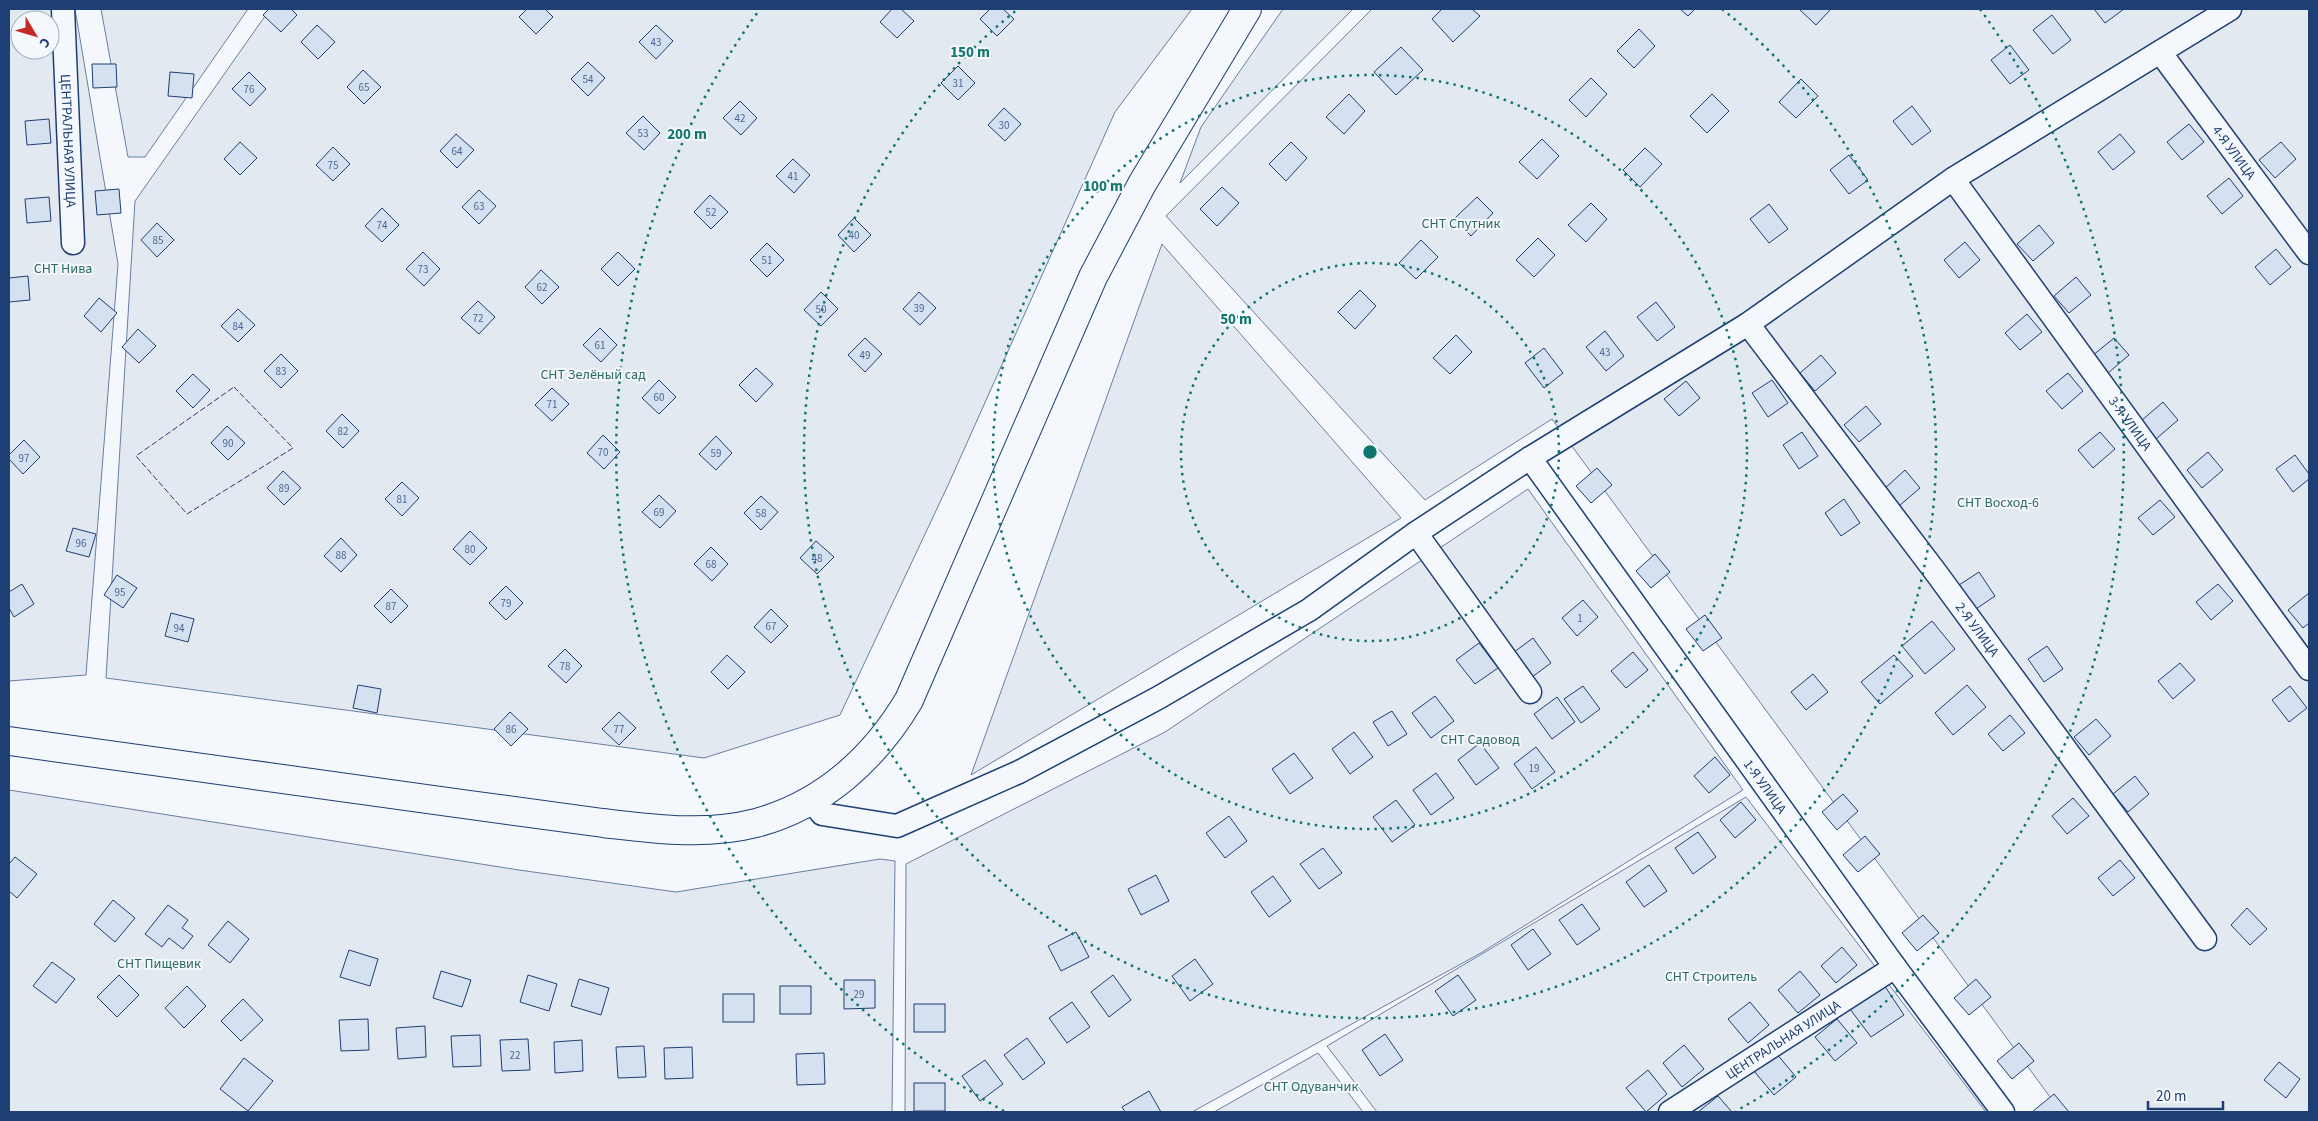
<svg xmlns="http://www.w3.org/2000/svg" width="2318" height="1121" font-family="'Source Sans 3',sans-serif">
  <rect width="100%" height="100%" fill="#f4f7fb"/>
  <g fill="#e3e9f0" stroke="#687fa3" fill-rule="evenodd">
    <path d="M9 9H75L118 264 86 675 9 681ZM20 20H50V50H20Z"/>
    <polygon points="101,9 248,9 145,157 128,157"/>
    <polygon points="270,9 1192,9 1115,112 949,483 840,715 704,758 106,678 135,201"/>
    <polygon points="1283,9 1353,9 1180,183 1201,127"/>
    <polygon points="1372,9 2309,9 2309,1112 2061,1112 1552,419 1425,500 1166,216"/>
    <polygon points="1162,244 1401,518 971,775 1143,296"/>
    <polygon points="1528,489 1743,790 1479,954 1192,1112 905,1112 906,864 1165,732"/>
    <polygon points="9,790 519,870 676,892 880,859 895,861 892,1112 9,1112"/>
    <polygon points="1746,797 1986,1112 1377,1112 1327,1046"/>
    <polygon points="1318,1053 1363,1112 1214,1112"/>
  </g>
  <g fill="#d5e0f0" stroke="#1d3f73">
    <polygon points="269,9 291,9 297,15 281,32 263,15"/>
    <polygon points="527,9 545,9 553,17 536,34 519,17"/>
    <polygon points="892,9 901,9 914,21 897,38 880,22"/>
    <polygon points="990,9 1003,9 1014,19 997,36 980,19"/>
    <polygon points="1442,9 1472,9 1480,16 1453,42 1432,19"/>
    <polygon points="1680,9 1695,9 1688,16"/>
    <polygon points="1799,9 1831,9 1816,25"/>
    <polygon points="2094,9 2124,9 2105,23"/>
    <polygon points="2052,15 2071,40 2053,54 2033,30"/>
    <polygon points="317,25 335,42 318,59 301,42"/>
    <polygon points="656,25 673,41 656,59 639,42"/>
    <polygon points="1639,29 1655,46 1634,68 1617,51"/>
    <polygon points="2010,45 2029,70 2010,84 1991,60"/>
    <polygon points="1401,47 1423,70 1396,95 1374,72"/>
    <polygon points="588,62 605,78 588,96 571,79"/>
    <polygon points="92,64 116,64 117,87 93,88"/>
    <polygon points="958,66 975,83 958,100 941,83"/>
    <polygon points="363,70 381,87 364,104 347,87"/>
    <polygon points="170,72 194,74 192,98 168,96"/>
    <polygon points="249,72 266,89 250,106 232,89"/>
    <polygon points="1591,78 1607,94 1586,117 1569,100"/>
    <polygon points="1801,79 1818,96 1796,118 1779,102"/>
    <polygon points="1349,94 1365,111 1344,134 1326,117"/>
    <polygon points="1712,94 1729,111 1707,133 1690,116"/>
    <polygon points="740,101 757,118 741,135 723,118"/>
    <polygon points="1912,106 1931,131 1912,145 1893,121"/>
    <polygon points="1004,108 1021,124 1005,141 988,125"/>
    <polygon points="643,116 660,133 644,150 626,133"/>
    <polygon points="49,119 51,143 27,145 25,121"/>
    <polygon points="2189,124 2204,142 2182,160 2167,142"/>
    <polygon points="456,134 474,150 457,168 440,151"/>
    <polygon points="2120,134 2135,152 2113,170 2098,152"/>
    <polygon points="1542,139 1559,156 1537,179 1519,162"/>
    <polygon points="240,142 257,158 240,175 224,159"/>
    <polygon points="1291,142 1307,158 1286,181 1269,164"/>
    <polygon points="2281,142 2296,159 2275,178 2259,160"/>
    <polygon points="333,147 350,164 333,181 316,165"/>
    <polygon points="1645,148 1662,164 1640,187 1623,170"/>
    <polygon points="1849,155 1868,180 1849,194 1830,170"/>
    <polygon points="793,159 810,175 794,193 776,176"/>
    <polygon points="2229,178 2243,196 2222,214 2207,196"/>
    <polygon points="1222,187 1239,203 1217,226 1200,209"/>
    <polygon points="119,189 121,213 97,215 95,191"/>
    <polygon points="479,190 496,206 479,224 462,207"/>
    <polygon points="710,195 728,212 711,229 694,212"/>
    <polygon points="49,197 51,221 27,223 25,199"/>
    <polygon points="1477,197 1493,213 1471,236 1454,219"/>
    <polygon points="1591,203 1607,219 1586,242 1568,225"/>
    <polygon points="1769,204 1788,229 1769,243 1750,219"/>
    <polygon points="382,208 399,225 382,242 365,226"/>
    <polygon points="854,218 871,235 854,252 838,235"/>
    <polygon points="157,223 174,240 157,257 141,240"/>
    <polygon points="2039,225 2054,243 2033,261 2017,244"/>
    <polygon points="1538,238 1555,255 1534,277 1516,260"/>
    <polygon points="1421,240 1438,257 1416,279 1399,263"/>
    <polygon points="1965,242 1980,260 1959,278 1944,260"/>
    <polygon points="767,243 784,260 767,277 750,260"/>
    <polygon points="2276,249 2291,267 2270,285 2255,267"/>
    <polygon points="423,252 440,269 424,286 406,269"/>
    <polygon points="618,252 635,269 618,286 601,269"/>
    <polygon points="541,270 559,287 542,304 525,287"/>
    <polygon points="28,276 30,300 9,302 9,278"/>
    <polygon points="2076,277 2091,295 2069,313 2054,296"/>
    <polygon points="1360,290 1376,306 1355,329 1338,312"/>
    <polygon points="821,292 838,309 821,326 804,310"/>
    <polygon points="919,292 936,308 920,325 903,309"/>
    <polygon points="99,298 117,313 101,332 84,316"/>
    <polygon points="478,301 495,317 479,334 461,318"/>
    <polygon points="1656,302 1675,327 1657,341 1637,317"/>
    <polygon points="238,309 255,325 238,342 221,326"/>
    <polygon points="2027,314 2042,332 2020,350 2005,333"/>
    <polygon points="600,328 617,345 601,362 583,345"/>
    <polygon points="138,329 156,346 139,363 122,347"/>
    <polygon points="1605,331 1624,356 1606,371 1586,347"/>
    <polygon points="1456,335 1472,352 1450,374 1433,358"/>
    <polygon points="865,338 882,354 865,372 848,355"/>
    <polygon points="2114,338 2129,355 2107,374 2092,356"/>
    <polygon points="1544,348 1563,373 1544,388 1525,363"/>
    <polygon points="281,354 298,371 281,388 264,371"/>
    <polygon points="1821,355 1836,373 1815,391 1800,373"/>
    <polygon points="756,368 773,384 756,402 739,385"/>
    <polygon points="2068,373 2083,391 2062,409 2046,391"/>
    <polygon points="193,374 210,390 193,408 176,391"/>
    <polygon points="659,380 676,397 659,414 642,398"/>
    <polygon points="1772,380 1788,403 1768,417 1752,393"/>
    <polygon points="1686,381 1700,398 1679,416 1664,399"/>
    <polygon points="552,388 569,404 552,421 535,405"/>
    <polygon points="2163,402 2178,420 2156,439 2141,421"/>
    <polygon points="1866,406 1881,424 1859,442 1844,425"/>
    <polygon points="342,414 359,431 343,448 326,431"/>
    <polygon points="227,426 245,443 228,460 211,443"/>
    <polygon points="1802,432 1818,456 1799,469 1783,445"/>
    <polygon points="2100,432 2115,449 2093,468 2078,450"/>
    <polygon points="603,435 620,452 604,469 587,453"/>
    <polygon points="716,436 732,453 716,470 699,454"/>
    <polygon points="24,440 40,457 23,474 9,459 9,455"/>
    <polygon points="2208,452 2223,470 2202,488 2187,470"/>
    <polygon points="2295,455 2309,474 2309,479 2293,492 2276,469"/>
    <polygon points="1597,468 1612,485 1591,503 1576,486"/>
    <polygon points="1905,470 1920,488 1899,506 1884,489"/>
    <polygon points="283,471 301,488 284,505 267,488"/>
    <polygon points="402,482 419,498 402,516 385,499"/>
    <polygon points="659,495 676,511 660,528 642,512"/>
    <polygon points="761,496 778,512 761,530 744,513"/>
    <polygon points="1844,499 1860,523 1841,536 1825,513"/>
    <polygon points="2160,500 2175,517 2153,535 2138,518"/>
    <polygon points="73,528 96,534 89,557 66,551"/>
    <polygon points="470,531 487,548 470,565 453,549"/>
    <polygon points="341,538 357,555 341,572 324,556"/>
    <polygon points="816,541 834,557 817,574 800,558"/>
    <polygon points="711,547 728,564 712,581 694,564"/>
    <polygon points="1655,554 1670,572 1651,588 1636,571"/>
    <polygon points="1979,572 1995,596 1976,609 1959,585"/>
    <polygon points="117,575 137,588 123,608 104,595"/>
    <polygon points="22,584 34,604 14,617 9,608 9,592"/>
    <polygon points="2218,584 2233,601 2211,620 2196,602"/>
    <polygon points="506,586 523,603 506,620 489,603"/>
    <polygon points="391,589 408,606 391,623 374,606"/>
    <polygon points="2309,593 2309,623 2303,628 2288,610"/>
    <polygon points="1583,600 1598,617 1577,636 1562,618"/>
    <polygon points="771,609 788,626 771,643 754,627"/>
    <polygon points="171,613 194,619 188,642 165,636"/>
    <polygon points="1705,615 1722,638 1703,651 1686,629"/>
    <polygon points="1932,621 1955,649 1925,674 1902,646"/>
    <polygon points="1533,638 1551,663 1528,680 1510,655"/>
    <polygon points="1479,643 1498,668 1475,684 1456,660"/>
    <polygon points="2047,646 2063,669 2044,682 2028,659"/>
    <polygon points="565,649 582,666 566,683 548,666"/>
    <polygon points="1633,652 1648,670 1626,688 1611,671"/>
    <polygon points="727,655 745,672 728,689 711,672"/>
    <polygon points="1894,655 1913,676 1880,704 1861,682"/>
    <polygon points="2180,663 2195,680 2173,699 2158,681"/>
    <polygon points="1813,674 1828,692 1806,710 1791,692"/>
    <polygon points="358,685 381,689 377,713 353,708"/>
    <polygon points="1967,685 1986,707 1953,735 1935,713"/>
    <polygon points="1583,686 1600,709 1581,723 1564,699"/>
    <polygon points="2290,686 2307,708 2289,722 2272,700"/>
    <polygon points="1435,696 1454,721 1431,738 1412,713"/>
    <polygon points="1557,697 1575,722 1552,739 1534,714"/>
    <polygon points="1392,711 1407,734 1388,746 1373,722"/>
    <polygon points="510,712 528,729 511,746 494,729"/>
    <polygon points="619,712 636,728 619,745 602,729"/>
    <polygon points="2010,715 2025,733 2003,751 1988,734"/>
    <polygon points="2096,719 2111,736 2089,755 2074,737"/>
    <polygon points="1354,732 1373,757 1350,774 1332,749"/>
    <polygon points="1480,743 1499,768 1476,785 1458,760"/>
    <polygon points="1536,747 1555,772 1532,789 1514,764"/>
    <polygon points="1294,753 1313,778 1290,794 1272,769"/>
    <polygon points="1715,757 1730,775 1709,793 1694,776"/>
    <polygon points="1436,773 1454,798 1431,815 1413,790"/>
    <polygon points="2135,776 2149,794 2128,812 2113,794"/>
    <polygon points="1843,794 1858,811 1837,830 1822,812"/>
    <polygon points="2073,798 2089,816 2067,834 2052,816"/>
    <polygon points="1396,800 1415,825 1392,842 1373,817"/>
    <polygon points="1741,802 1756,820 1735,838 1720,820"/>
    <polygon points="1229,816 1247,841 1225,858 1206,833"/>
    <polygon points="1698,832 1716,857 1693,874 1675,848"/>
    <polygon points="1865,836 1880,854 1858,872 1843,855"/>
    <polygon points="1323,848 1342,873 1319,889 1300,864"/>
    <polygon points="15,857 37,874 17,898 9,891 9,864"/>
    <polygon points="2120,860 2135,878 2113,896 2098,878"/>
    <polygon points="1649,865 1667,891 1644,907 1626,882"/>
    <polygon points="1156,875 1169,901 1141,915 1128,889"/>
    <polygon points="1273,876 1291,901 1269,917 1251,892"/>
    <polygon points="113,900 135,918 115,942 94,924"/>
    <polygon points="1582,904 1600,929 1577,945 1559,920"/>
    <polygon points="168,905 188,920 182,928 193,936 183,949 169,938 162,947 145,934"/>
    <polygon points="2247,908 2267,929 2250,945 2231,925"/>
    <polygon points="1923,915 1939,933 1917,951 1902,933"/>
    <polygon points="228,921 249,939 230,963 208,945"/>
    <polygon points="1533,929 1551,954 1528,970 1511,945"/>
    <polygon points="1076,932 1089,957 1061,971 1048,946"/>
    <polygon points="1842,947 1857,965 1836,983 1821,966"/>
    <polygon points="349,950 378,959 370,986 340,977"/>
    <polygon points="1195,959 1213,984 1190,1001 1172,976"/>
    <polygon points="52,962 75,979 56,1003 33,986"/>
    <polygon points="441,971 471,980 462,1007 433,998"/>
    <polygon points="1800,971 1820,995 1798,1013 1778,990"/>
    <polygon points="119,975 139,995 117,1017 97,997"/>
    <polygon points="528,975 557,984 549,1011 520,1002"/>
    <polygon points="1113,975 1131,1000 1109,1017 1091,992"/>
    <polygon points="1458,975 1476,1000 1453,1016 1435,991"/>
    <polygon points="579,979 609,988 601,1015 571,1006"/>
    <polygon points="1976,979 1991,997 1969,1015 1954,998"/>
    <polygon points="844,980 875,980 875,1008 844,1009"/>
    <polygon points="1882,982 1904,1015 1871,1037 1847,1005"/>
    <polygon points="187,986 206,1006 184,1028 165,1008"/>
    <rect x="780" y="986" width="31" height="28"/>
    <rect x="723" y="994" width="31" height="28"/>
    <polygon points="243,999 263,1020 241,1041 221,1021"/>
    <polygon points="1072,1002 1090,1027 1067,1043 1049,1018"/>
    <polygon points="1750,1002 1769,1025 1748,1043 1728,1019"/>
    <rect x="914" y="1004" width="31" height="28"/>
    <polygon points="368,1019 369,1050 341,1051 339,1020"/>
    <polygon points="1837,1019 1857,1043 1835,1061 1815,1037"/>
    <polygon points="425,1026 426,1057 398,1059 396,1028"/>
    <polygon points="1385,1034 1403,1060 1380,1076 1362,1050"/>
    <polygon points="480,1035 481,1066 453,1067 451,1036"/>
    <polygon points="1027,1038 1045,1063 1023,1080 1004,1055"/>
    <polygon points="528,1039 530,1070 502,1071 500,1040"/>
    <polygon points="582,1040 583,1071 555,1073 554,1042"/>
    <polygon points="2019,1043 2034,1061 2012,1079 1997,1061"/>
    <polygon points="1684,1045 1704,1069 1682,1087 1663,1063"/>
    <polygon points="644,1046 646,1077 618,1078 616,1047"/>
    <polygon points="692,1047 693,1078 665,1079 664,1048"/>
    <polygon points="824,1053 825,1084 797,1085 796,1054"/>
    <polygon points="1776,1053 1796,1077 1774,1095 1754,1071"/>
    <polygon points="244,1058 273,1081 248,1111 220,1089"/>
    <polygon points="985,1060 1003,1084 980,1101 962,1076"/>
    <polygon points="2279,1062 2300,1079 2286,1098 2264,1080"/>
    <polygon points="1648,1070 1667,1094 1646,1112 1626,1088"/>
    <rect x="914" y="1083" width="31" height="28"/>
    <polygon points="1149,1091 1161,1112 1125,1112 1122,1107"/>
    <polygon points="2054,1094 2069,1112 2032,1112"/>
    <polygon points="1718,1096 1732,1112 1698,1112"/>
  </g>
  <g fill="none" stroke-linecap="round" stroke-linejoin="round">
    <g stroke="#1d3f73" stroke-width="25">
      <g id="street">
        <path id="s1" d="M63 9 73 243"/>
        <path id="s2" d="M2160 52 2309 253"/>
        <path id="s3" d="M1953 179 2309 669"/>
        <path id="s4" d="M1748 324 1937 574 2205 939"/>
        <path id="s5" d="M1530 458 1895 967 2003 1112"/>
        <polyline points="1416,533 1530,692"/>
        <polyline points="811,800 822,814 897,826 1019,772 1158,698 1309,610 1416,533 1530,458 1748,324 1953,179 2230,9"/>
        <path id="s6" d="M1670 1112 1895 967"/>
      </g>
    </g>
    <g stroke="#1d3f73" stroke-width="30">
      <path id="primary" d="M9 741C163 762 316 784 470 805 515 811 559 817 603 823 655 829 705 836 756 823 823 805 874 759 909 700L1093 277 1142 184 1247 9"/>
    </g>
    <use href="#street" stroke="#f4f7fb" stroke-width="22"/>
    <use href="#primary" stroke="#f4f7fb" stroke-width="28"/>
    <polygon stroke="#1d3f73" stroke-width="1" stroke-dasharray="6 2.5" stroke-linecap="butt" points="234,387 293,448 187,514 136,456"/>
  </g>
  <g fill="none" stroke="#0f766e" stroke-width="2.5" stroke-dasharray="2.5 5">
    <circle cx="1370" cy="452" r="189"/>
    <circle cx="1370" cy="452" r="377"/>
    <path d="M1722 9A566 566 0 1 1 1018 9"/>
    <path d="M1004 1111A754 754 0 0 1 760 9M1980 9A754 754 0 0 1 1736 1111"/>
  </g>
  <g text-anchor="middle" stroke-width="4" stroke-linejoin="round" paint-order="stroke">
    <g font-size="11" fill="#4b6792">
      <text x="656" y="46">43</text>
      <text x="588" y="83">54</text>
      <text x="958" y="87">31</text>
      <text x="364" y="91">65</text>
      <text x="249" y="93">76</text>
      <text x="740" y="122">42</text>
      <text x="1004" y="129">30</text>
      <text x="643" y="137">53</text>
      <text x="457" y="155">64</text>
      <text x="333" y="169">75</text>
      <text x="793" y="180">41</text>
      <text x="479" y="210">63</text>
      <text x="711" y="216">52</text>
      <text x="382" y="229">74</text>
      <text x="854" y="239">40</text>
      <text x="158" y="244">85</text>
      <text x="767" y="264">51</text>
      <text x="423" y="273">73</text>
      <text x="542" y="291">62</text>
      <text x="919" y="312">39</text>
      <text x="821" y="313">50</text>
      <text x="478" y="322">72</text>
      <text x="238" y="330">84</text>
      <text x="600" y="349">61</text>
      <text x="1605" y="356">43</text>
      <text x="865" y="359">49</text>
      <text x="281" y="375">83</text>
      <text x="659" y="401">60</text>
      <text x="552" y="408">71</text>
      <text x="343" y="435">82</text>
      <text x="228" y="447">90</text>
      <text x="603" y="456">70</text>
      <text x="716" y="457">59</text>
      <text x="24" y="462">97</text>
      <text x="284" y="492">89</text>
      <text x="402" y="503">81</text>
      <text x="659" y="516">69</text>
      <text x="761" y="517">58</text>
      <text x="81" y="547">96</text>
      <text x="470" y="553">80</text>
      <text x="341" y="559">88</text>
      <text x="817" y="562">48</text>
      <text x="711" y="568">68</text>
      <text x="120" y="596">95</text>
      <text x="506" y="607">79</text>
      <text x="391" y="610">87</text>
      <text x="1580" y="622">1</text>
      <text x="771" y="630">67</text>
      <text x="179" y="632">94</text>
      <text x="565" y="670">78</text>
      <text x="511" y="733">86</text>
      <text x="619" y="733">77</text>
      <text x="1534" y="772">19</text>
      <text x="859" y="998">29</text>
      <text x="515" y="1059">22</text>
    </g>
    <g font-size="14" fill="#1d3f73" stroke="#f4f7fb">
      <text dy="5" stroke="none"><textPath href="#s1" startOffset="132">ЦЕНТРАЛЬНАЯ УЛИЦА</textPath></text>
      <text dy="5" stroke="none"><textPath href="#s2" startOffset="125">4-Я УЛИЦА</textPath></text>
      <text dy="5" stroke="none"><textPath href="#s3" startOffset="302">3-Я УЛИЦА</textPath></text>
      <text dy="5" stroke="none"><textPath href="#s4" startOffset="382">2-Я УЛИЦА</textPath></text>
      <text dy="5" stroke="none"><textPath href="#s5" startOffset="404">1-Я УЛИЦА</textPath></text>
      <text dy="5" stroke="none"><textPath href="#s6" startOffset="134">ЦЕНТРАЛЬНАЯ УЛИЦА</textPath></text>
    </g>
    <g font-size="14" fill="#2c6c60" stroke="#f4f7fb">
      <text x="1461" y="228">СНТ Спутник</text>
      <text x="63" y="273">СНТ Нива</text>
      <text x="593" y="379">СНТ Зелёный сад</text>
      <text x="1998" y="507">СНТ Восход-6</text>
      <text x="1480" y="744">СНТ Садовод</text>
      <text x="159" y="968">СНТ Пищевик</text>
      <text x="1711" y="981">СНТ Строитель</text>
      <text x="1311" y="1091">СНТ Одуванчик</text>
    </g>
  </g>
  <circle cx="1370" cy="452" r="8" fill="#0f766e" stroke="#f4f7fb" stroke-width="2.5"/>
  <g font-size="15" text-anchor="middle" font-weight="bold" fill="#0f766e" stroke="#f4f7fb" stroke-width="4" stroke-linejoin="round" paint-order="stroke">
    <text x="970" y="57">150 m</text>
    <text x="687" y="139">200 m</text>
    <text x="1103" y="191">100 m</text>
    <text x="1236" y="324">50 m</text>
  </g>
  <rect width="2318" height="1121" fill="none" stroke="#1d3f73" stroke-width="20"/>
  <g transform="translate(35 35) rotate(128)"><circle r="24" fill="#f4f7fb" stroke="#9eadc5"/>
  <path d="M0-4L9 19L0 12L-9 19Z" fill="#c62828"/>
  <text y="-8" font-size="14" font-weight="bold" text-anchor="middle" fill="#1d3f73">С</text>
  </g>
  <path d="M2148 1101v8h75v-8" fill="none" stroke="#1d3f73" stroke-width="2.5"/>
  <text x="2156" y="1101" font-size="15" fill="#1d3f73" stroke="#f4f7fb" stroke-width="4" paint-order="stroke">20 m</text>
</svg>
